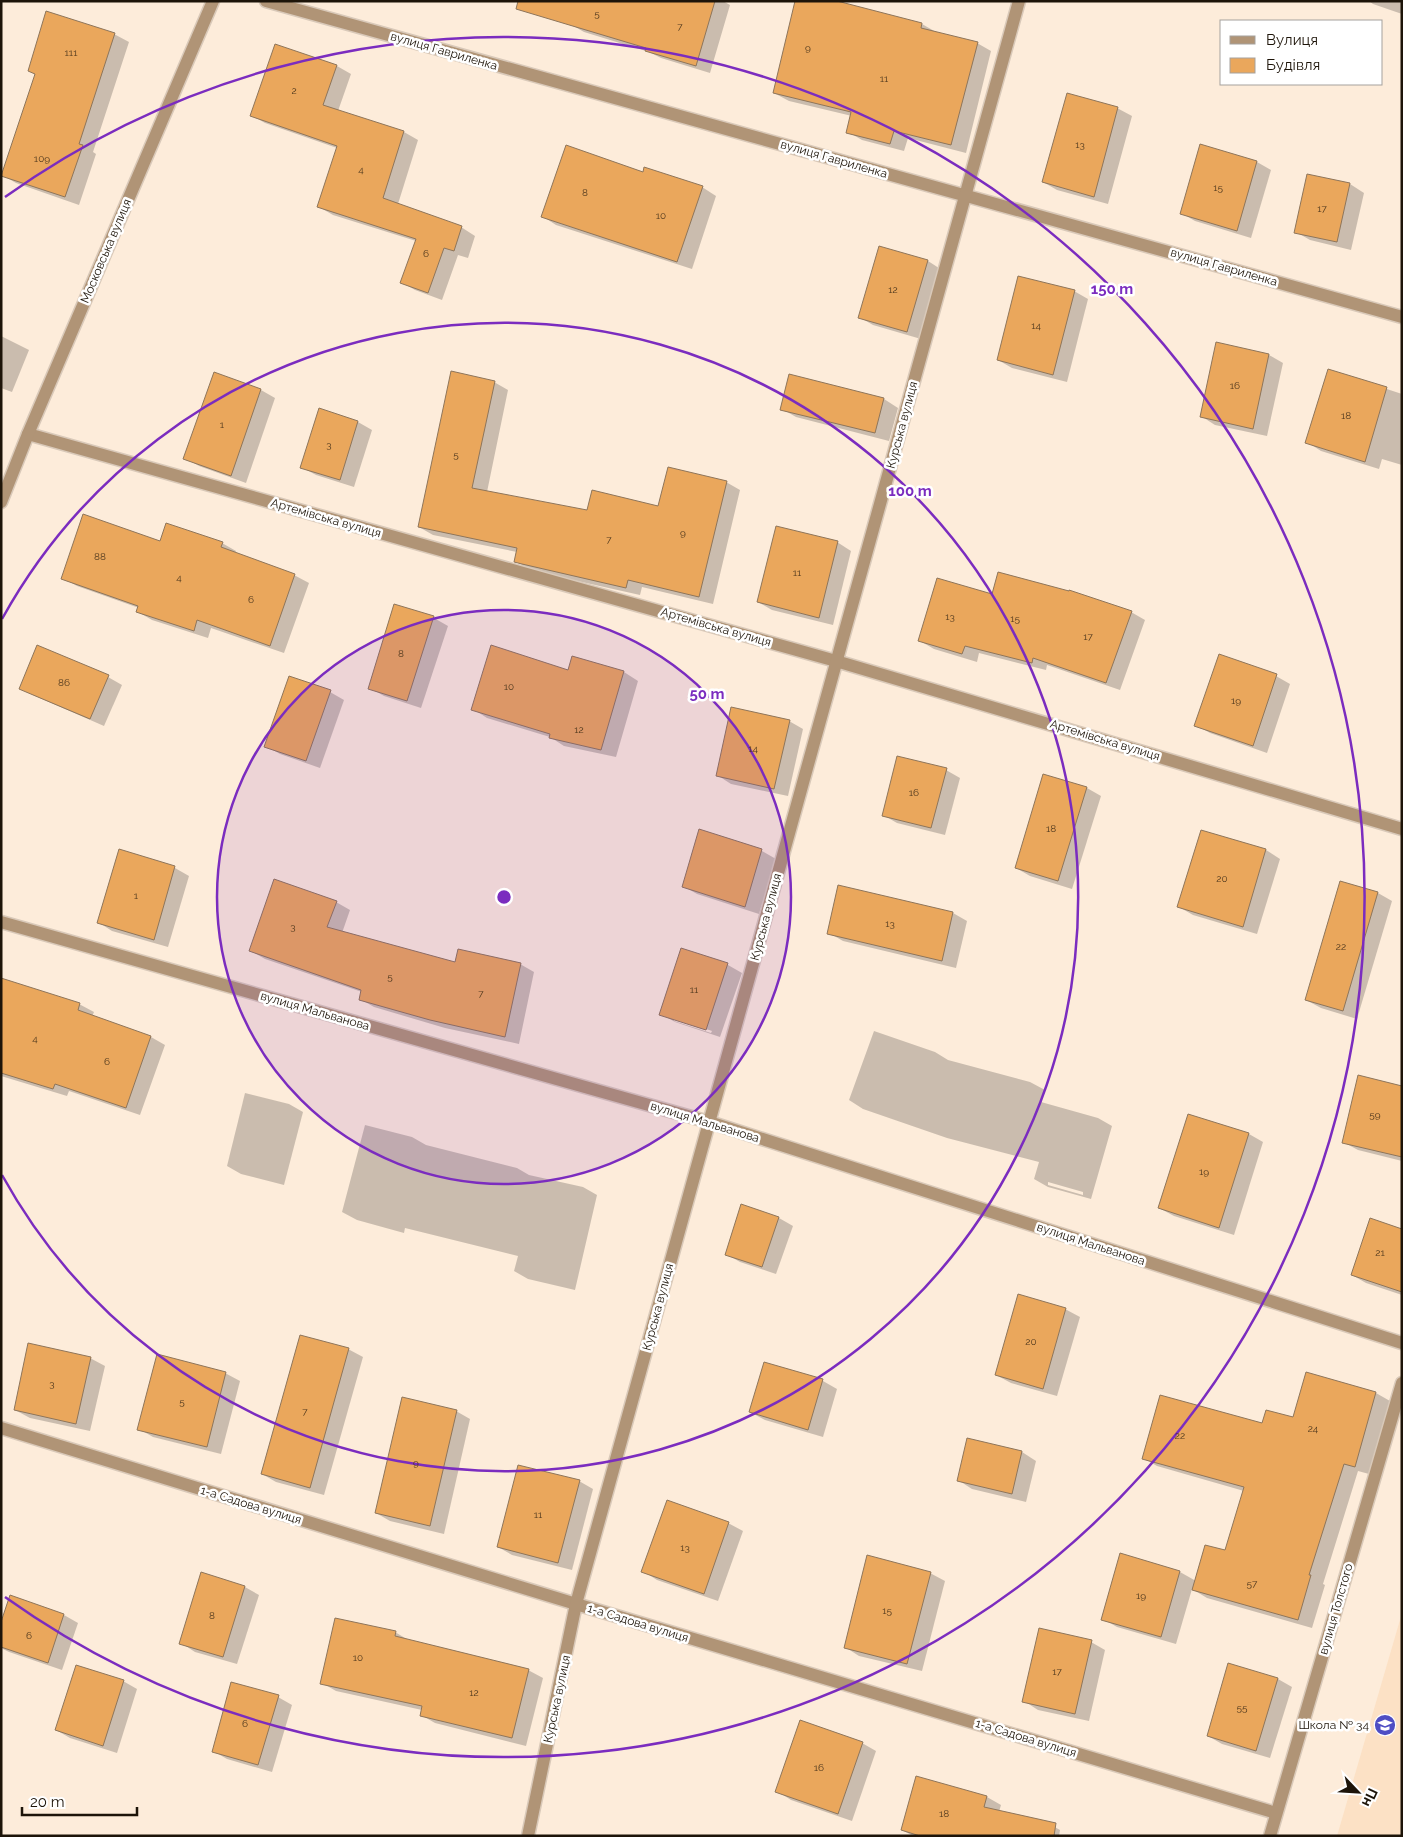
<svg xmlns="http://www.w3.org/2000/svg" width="1403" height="1837" font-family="Raleway,sans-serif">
  <rect width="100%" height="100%" fill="#fdecda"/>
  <polygon fill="#fce1c5" points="1402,1613 1402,1836 1337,1836"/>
  <g fill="#0003" fill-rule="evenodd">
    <polygon points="577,1 723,1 730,5 710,73 661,58 649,52 584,32 570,24"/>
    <polygon points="1369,1 1402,1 1402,14 1373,4"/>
    <polygon points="922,24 936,32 977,43 991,51 966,153 908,138 904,151 862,140 848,132 852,116 789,101 774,93"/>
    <polygon points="114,34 129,42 93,152 96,154 79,205 16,183 2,175 36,75 29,71"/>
    <polygon points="276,45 337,66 351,74 338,111 404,132 418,140 398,204 461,227 475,236 468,258 458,255 442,300 415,290 401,282 416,241 333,215 319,207 337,148 265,123 251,115"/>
    <polygon points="1117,108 1132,116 1108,204 1057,190 1043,182"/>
    <polygon points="1201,146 1257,162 1271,170 1251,238 1195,221 1181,213"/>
    <polygon points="644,173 702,187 716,196 692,269 556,225 542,216"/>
    <polygon points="1308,175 1350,184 1364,193 1351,250 1310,240 1296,232"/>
    <polygon points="928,261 942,270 921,339 873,325 859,317"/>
    <polygon points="1074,291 1088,299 1067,382 1012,368 998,360"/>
    <polygon points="1,336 29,350 12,392 1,388"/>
    <polygon points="1217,344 1269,355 1283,363 1267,436 1215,425 1201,416"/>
    <polygon points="1329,370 1402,394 1402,465 1382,459 1379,469 1321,451 1307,442"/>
    <polygon points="214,374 261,390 275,398 246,483 199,466 185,458"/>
    <polygon points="790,376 884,399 898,408 889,441 796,417 782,409"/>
    <polygon points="494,382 508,390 487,492 588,512 659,508 726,482 740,490 713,604 642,587 640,595 537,572 530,570 515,561 517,552 433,535 419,527"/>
    <polygon points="319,410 358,422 372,430 354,487 316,475 301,467"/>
    <polygon points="837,542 851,551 833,625 772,610 758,602"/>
    <polygon points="222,543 236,551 235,554 294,575 309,583 284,653 211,628 208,638 152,620 138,612 139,608 77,586 63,578"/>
    <polygon points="993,596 1131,612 1145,620 1120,690 1047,665 1046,670 979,653 977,662 934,649 920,641"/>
    <polygon points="395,605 434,618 448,626 421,708 384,696 370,688"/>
    <polygon points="573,658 624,672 638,681 616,757 564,746 550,737 487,718 473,709 569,671"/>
    <polygon points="1276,676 1290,684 1267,753 1210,733 1196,725"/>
    <polygon points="108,677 122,685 104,726 35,696 21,688"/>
    <polygon points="330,692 344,700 320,768 280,754 266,746"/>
    <polygon points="789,721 803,729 788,796 731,784 717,775"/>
    <polygon points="946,770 960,778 945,835 897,823 883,815"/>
    <polygon points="1087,788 1101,796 1072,889 1030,876 1016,868"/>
    <polygon points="700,831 762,851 776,859 759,914 697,894 683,886"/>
    <polygon points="1202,831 1266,850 1280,859 1257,934 1193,915 1179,907"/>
    <polygon points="119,851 175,868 189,876 168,947 112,931 98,922"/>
    <polygon points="1378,893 1392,901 1357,1019 1321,1008 1306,1000"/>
    <polygon points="336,902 350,910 342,933 456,964 520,964 534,972 519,1044 445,1028 374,1007 360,999 362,992 265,959 251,951"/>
    <polygon points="953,913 967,921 956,968 843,941 829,933"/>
    <path d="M682 950 728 965 742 973 720 1037 675 1022 661 1014ZM674 1018 712 1031 711 1033 674 1021Z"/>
    <polygon points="1,989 79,1004 94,1012 92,1017 151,1037 165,1045 140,1115 69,1091 67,1096 1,1076"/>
    <path d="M874 1031 935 1052 948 1060 1030 1082 1045 1090 1041 1102 1098 1118 1112 1126 1091 1199 1048 1187 1034 1179 1039 1162 947 1138 863 1109 849 1100ZM1048 1182 1083 1192V1195L1048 1185Z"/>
    <polygon points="1402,1087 1402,1161 1358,1150 1343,1142"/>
    <polygon points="245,1093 289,1104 303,1112 284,1185 241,1174 227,1166"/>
    <polygon points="1189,1115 1249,1134 1263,1142 1234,1235 1174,1216 1159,1208"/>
    <polygon points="365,1125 412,1137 426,1145 517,1168 529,1175 583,1187 597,1195 575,1290 528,1279 514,1271 518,1256 405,1228 404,1233 357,1220 342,1212"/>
    <polygon points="779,1218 793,1226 776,1274 740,1262 726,1254"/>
    <polygon points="1402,1230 1402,1295 1366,1283 1352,1275"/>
    <polygon points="1065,1309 1080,1317 1057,1396 1011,1383 996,1375"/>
    <polygon points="348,1349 363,1357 324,1495 276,1482 262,1474"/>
    <polygon points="90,1358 105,1366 90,1431 30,1418 15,1410"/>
    <polygon points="765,1363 823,1381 837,1389 823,1437 765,1420 750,1412"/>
    <polygon points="225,1373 240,1381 221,1454 153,1437 139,1429"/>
    <polygon points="1307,1374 1376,1393 1390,1401 1369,1474 1358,1471 1323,1584 1325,1585 1312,1628 1207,1598 1192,1589 1176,1644 1117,1627 1103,1619 1121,1555 1180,1572 1196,1581 1226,1552 1244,1491 1157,1466 1143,1458 1263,1425 1294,1419"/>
    <polygon points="456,1411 470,1419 444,1534 390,1521 376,1513"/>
    <polygon points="968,1439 1022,1452 1036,1461 1026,1502 972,1489 958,1480"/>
    <polygon points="579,1481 593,1489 572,1570 512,1555 498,1547"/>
    <polygon points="728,1523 743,1531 718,1601 657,1580 643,1571"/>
    <polygon points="930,1573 945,1581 922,1671 859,1656 845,1647"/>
    <polygon points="202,1574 245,1587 259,1595 237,1664 195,1652 181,1643"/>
    <polygon points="64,1615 78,1623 62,1670 9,1652 1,1648 1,1626"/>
    <polygon points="395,1632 410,1641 528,1670 543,1678 526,1746 435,1723 421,1715 422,1710 336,1691 322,1683"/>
    <polygon points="1091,1642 1105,1650 1089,1721 1038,1710 1024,1701"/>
    <polygon points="1229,1664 1278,1679 1292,1687 1270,1758 1222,1744 1208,1736"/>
    <polygon points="123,1681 137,1689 117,1753 70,1738 56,1730"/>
    <polygon points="278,1697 292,1705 272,1772 227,1759 213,1751"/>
    <polygon points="862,1743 876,1751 852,1821 791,1800 777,1791"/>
    <polygon points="917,1778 987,1797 1001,1805 999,1812 1046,1822 1060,1830 1059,1836 913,1836 902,1830"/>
  </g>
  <g fill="#eaa75c" stroke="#8e755a">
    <polygon points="518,1 715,1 696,66 645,51 646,48 516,9"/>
    <polygon points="795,1 837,1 922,23 921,28 978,42 951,145 894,131 890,144 846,133 851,112 773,93"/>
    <polygon points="46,11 115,33 79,144 83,145 65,197 1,176 35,74 28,71"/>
    <polygon points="275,44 337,65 323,105 404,131 383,198 462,226 454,251 444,248 428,293 400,283 416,239 317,207 337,146 250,116"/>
    <polygon points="1067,93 1118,107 1094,197 1042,182"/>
    <polygon points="1200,144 1257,161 1237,231 1180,214"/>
    <polygon points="566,145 643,172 644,167 703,186 677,262 541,217"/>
    <polygon points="1307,174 1350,183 1337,242 1294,233"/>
    <polygon points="879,246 928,260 907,332 858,318"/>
    <polygon points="1018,276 1075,290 1053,375 997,360"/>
    <polygon points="1216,342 1269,354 1253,429 1200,417"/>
    <polygon points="1328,369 1387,387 1365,462 1305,443"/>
    <polygon points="451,371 495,381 472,488 587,510 592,490 658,506 668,467 727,481 699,597 628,580 626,588 522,564 514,562 517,548 418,527"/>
    <polygon points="214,372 261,389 231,476 183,459"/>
    <polygon points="789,374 884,398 875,433 780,410"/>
    <polygon points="319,408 358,421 340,480 300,468"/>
    <polygon points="83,514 160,541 166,523 223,542 221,547 295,574 270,646 197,620 194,631 136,612 138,606 61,579"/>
    <polygon points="776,526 838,541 819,618 757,602"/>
    <polygon points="998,572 1069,591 1069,590 1132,611 1106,683 1033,658 1032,663 965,646 962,654 918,641 937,578 992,594"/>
    <polygon points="394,604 434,616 407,701 368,689"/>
    <polygon points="37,645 109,675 90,719 19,689"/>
    <polygon points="491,645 568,670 572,656 624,671 601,750 549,738 550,734 471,710"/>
    <polygon points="1219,654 1277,674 1253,746 1194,726"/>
    <polygon points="289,676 331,690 306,761 264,747"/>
    <polygon points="731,707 790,720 774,789 716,776"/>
    <polygon points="897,756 947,768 931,828 882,816"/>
    <polygon points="1043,774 1087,787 1058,881 1015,868"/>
    <polygon points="699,829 762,849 745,907 682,887"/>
    <polygon points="1201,830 1266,849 1243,927 1177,907"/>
    <polygon points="119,849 175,866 154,940 97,923"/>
    <polygon points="274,879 337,901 327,927 455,962 458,949 521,963 505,1037 430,1020 359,1000 361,990 249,951"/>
    <polygon points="1340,881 1378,892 1343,1011 1305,1000"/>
    <polygon points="838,885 953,912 942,961 827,934"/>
    <polygon points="681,948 728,963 706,1030 659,1015"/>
    <polygon points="1,978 80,1003 78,1010 151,1036 126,1108 55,1084 53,1089 1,1073"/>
    <polygon points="1358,1075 1402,1086 1402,1157 1342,1143"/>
    <polygon points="1188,1114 1249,1133 1219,1228 1158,1208"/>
    <polygon points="741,1204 779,1217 762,1267 725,1255"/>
    <polygon points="1370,1218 1402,1229 1402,1292 1351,1275"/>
    <polygon points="1018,1294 1066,1308 1043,1389 995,1375"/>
    <polygon points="300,1335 349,1348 310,1488 261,1474"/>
    <polygon points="28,1343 91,1357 76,1424 14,1410"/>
    <polygon points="157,1354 226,1372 207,1447 137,1430"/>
    <polygon points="764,1362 823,1379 808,1430 749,1412"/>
    <polygon points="1306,1372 1376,1392 1355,1467 1344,1464 1309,1575 1311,1575 1298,1620 1192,1590 1205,1545 1225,1550 1244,1487 1142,1459 1160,1395 1262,1423 1266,1410 1293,1417"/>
    <polygon points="402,1397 457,1410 430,1526 375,1513"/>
    <polygon points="967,1438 1022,1451 1012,1494 957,1481"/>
    <polygon points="518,1465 580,1480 558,1563 497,1547"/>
    <polygon points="667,1500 729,1522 704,1594 641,1572"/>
    <polygon points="1120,1553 1180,1571 1161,1637 1101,1620"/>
    <polygon points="867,1555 931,1572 907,1664 844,1648"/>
    <polygon points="201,1572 245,1586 223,1657 179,1644"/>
    <polygon points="10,1595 64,1614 48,1663 1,1647 1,1622"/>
    <polygon points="335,1618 396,1631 395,1636 529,1669 512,1738 420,1716 422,1706 320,1684"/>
    <polygon points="1039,1628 1092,1640 1075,1714 1022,1702"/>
    <polygon points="1228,1663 1278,1678 1256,1751 1207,1736"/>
    <polygon points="76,1665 124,1680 103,1746 55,1730"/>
    <polygon points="231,1682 279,1695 258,1765 212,1752"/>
    <polygon points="800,1720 863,1742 838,1814 775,1792"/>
    <polygon points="916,1776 987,1796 984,1807 1056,1823 1054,1836 920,1836 901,1830"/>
  </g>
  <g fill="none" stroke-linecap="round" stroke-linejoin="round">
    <g stroke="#d9c9b9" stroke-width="15">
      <g id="minor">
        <polyline points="266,1 1402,317"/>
        <polyline points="28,434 836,661 1402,829"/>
        <polyline points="1,502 28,434 213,1"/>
        <polyline points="1,922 709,1122 1402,1343"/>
        <polyline points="1,1428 576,1604 1276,1813"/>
        <polyline points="528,1836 576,1604 1019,1"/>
      </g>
    </g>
    <g stroke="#d9c9b9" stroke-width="15">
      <polyline id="tertiary" points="1270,1836 1402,1383"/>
    </g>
    <use href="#minor" stroke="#b09476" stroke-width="12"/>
    <use href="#tertiary" stroke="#b09476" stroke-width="12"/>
  </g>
  <circle cx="504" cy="897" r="287" fill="#7b2cbf" fill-opacity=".12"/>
  <g fill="none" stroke="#7b2cbf" stroke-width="2.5">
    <circle cx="504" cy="897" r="287"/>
    <path d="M2 619A574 574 0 1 1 2 1175"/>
    <path d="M5 197A860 860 0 1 1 5 1597"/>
  </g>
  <defs>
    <g id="school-disc" transform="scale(1.125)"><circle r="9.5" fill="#4f4ec4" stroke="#fff"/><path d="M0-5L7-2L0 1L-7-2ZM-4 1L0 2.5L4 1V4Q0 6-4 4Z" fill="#fff"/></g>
  </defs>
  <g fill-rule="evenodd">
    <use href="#school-disc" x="1385" y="1725"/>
  </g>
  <g text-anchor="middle" stroke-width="5" stroke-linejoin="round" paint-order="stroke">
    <g font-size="10" fill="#50391e">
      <text x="597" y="17">5</text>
      <text x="680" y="30">7</text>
      <text x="808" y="51">9</text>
      <text x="71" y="56">111</text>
      <text x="884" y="82">11</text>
      <text x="294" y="94">2</text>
      <text x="1080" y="148">13</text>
      <text x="42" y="162">109</text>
      <text x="361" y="173">4</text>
      <text x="1218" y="191">15</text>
      <text x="585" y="196">8</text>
      <text x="1322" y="212">17</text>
      <text x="661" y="219">10</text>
      <text x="426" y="257">6</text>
      <text x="893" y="293">12</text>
      <text x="1036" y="329">14</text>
      <text x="1235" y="389">16</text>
      <text x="1346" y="419">18</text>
      <text x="222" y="428">1</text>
      <text x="329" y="448">3</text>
      <text x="456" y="458">5</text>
      <text x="683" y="536">9</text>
      <text x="609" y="543">7</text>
      <text x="100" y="560">88</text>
      <text x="797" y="576">11</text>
      <text x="179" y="581">4</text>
      <text x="251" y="603">6</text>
      <text x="950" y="620">13</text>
      <text x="1015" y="622">15</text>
      <text x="1088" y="640">17</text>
      <text x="401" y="657">8</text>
      <text x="64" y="686">86</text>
      <text x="509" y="690">10</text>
      <text x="1236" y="704">19</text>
      <text x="579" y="733">12</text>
      <text x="753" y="752">14</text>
      <text x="914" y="796">16</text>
      <text x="1051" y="832">18</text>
      <text x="1222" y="882">20</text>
      <text x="136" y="899">1</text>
      <text x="890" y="927">13</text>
      <text x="293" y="930">3</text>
      <text x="1341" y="950">22</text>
      <text x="390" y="980">5</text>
      <text x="694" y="993">11</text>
      <text x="481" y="997">7</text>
      <text x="35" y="1042">4</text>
      <text x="107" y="1065">6</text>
      <text x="1375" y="1118">59</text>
      <text x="1204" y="1175">19</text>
      <text x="1380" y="1256">21</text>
      <text x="1031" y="1345">20</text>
      <text x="52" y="1387">3</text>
      <text x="182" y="1405">5</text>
      <text x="305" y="1415">7</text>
      <text x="1313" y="1432">24</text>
      <text x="1180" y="1439">22</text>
      <text x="416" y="1466">9</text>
      <text x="538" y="1518">11</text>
      <text x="685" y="1551">13</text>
      <text x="1252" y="1587">57</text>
      <text x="1141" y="1599">19</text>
      <text x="887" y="1614">15</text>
      <text x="212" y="1619">8</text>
      <text x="29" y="1639">6</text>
      <text x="358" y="1661">10</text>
      <text x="1057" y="1675">17</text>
      <text x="474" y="1696">12</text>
      <text x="1242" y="1711">55</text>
      <text x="245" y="1727">6</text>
      <text x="819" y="1771">16</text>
      <text x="944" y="1817">18</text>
    </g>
    <g font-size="12" fill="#1d1409" stroke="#fff">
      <text transform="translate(444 51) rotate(16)" y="4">вулиця Гавриленка</text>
      <text transform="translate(834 159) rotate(16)" y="4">вулиця Гавриленка</text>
      <text transform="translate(106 251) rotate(-67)" y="4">Московська вулиця</text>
      <text transform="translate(1224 267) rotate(16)" y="4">вулиця Гавриленка</text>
      <text transform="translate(902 425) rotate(-75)" y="4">Курська вулиця</text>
      <text transform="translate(326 518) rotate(16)" y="4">Артемівська вулиця</text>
      <text transform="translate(716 627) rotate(16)" y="4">Артемівська вулиця</text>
      <text transform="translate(1105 740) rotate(17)" y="4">Артемівська вулиця</text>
      <text transform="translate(766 917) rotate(-75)" y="4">Курська вулиця</text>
      <text transform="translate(315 1011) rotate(16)" y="4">вулиця Мальванова</text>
      <text transform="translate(705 1122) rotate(17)" y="4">вулиця Мальванова</text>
      <text transform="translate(1091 1244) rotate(18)" y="4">вулиця Мальванова</text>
      <text transform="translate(658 1307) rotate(-75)" y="4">Курська вулиця</text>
      <text transform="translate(251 1505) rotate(17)" y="4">1-а Садова вулиця</text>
      <text transform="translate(1336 1609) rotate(-74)" y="4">вулиця Толстого</text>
      <text transform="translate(638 1623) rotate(17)" y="4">1-а Садова вулиця</text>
      <text transform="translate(557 1699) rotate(-78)" y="4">Курська вулиця</text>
      <text transform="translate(1026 1738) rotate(17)" y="4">1-а Садова вулиця</text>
    </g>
    <g font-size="12" fill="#1d1409" stroke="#fff" text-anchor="end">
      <text x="1369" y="1729">Школа № 34</text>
    </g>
  </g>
  <circle cx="504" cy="897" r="8" fill="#7b2cbf" stroke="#fff" stroke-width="2.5"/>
  <g font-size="15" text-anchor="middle" font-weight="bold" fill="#7b2cbf" stroke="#fff" stroke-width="5" stroke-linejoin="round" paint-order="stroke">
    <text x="1112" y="294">150 m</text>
    <text x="910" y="496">100 m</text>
    <text x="707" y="699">50 m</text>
  </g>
  <rect width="1403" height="1837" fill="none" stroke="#1d1409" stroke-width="5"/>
  <rect x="1220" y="20" width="162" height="65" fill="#ffffff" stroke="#a5a19d"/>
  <rect x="1230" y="36" width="25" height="8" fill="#b09476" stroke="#a5a19d"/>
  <text x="1266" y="45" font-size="15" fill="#1d1409">Вулиця</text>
  <rect x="1230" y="58" width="25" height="15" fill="#eaa75c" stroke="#a5a19d"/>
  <text x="1266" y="70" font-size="15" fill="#1d1409">Будівля</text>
  <g transform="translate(1358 1792) rotate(115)" stroke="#ffffff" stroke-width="4" paint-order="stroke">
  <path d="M0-4L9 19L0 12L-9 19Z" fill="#1d1409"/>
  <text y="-8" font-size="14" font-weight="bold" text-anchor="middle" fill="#1d1409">Пн</text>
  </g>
  <path d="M22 1807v8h115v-8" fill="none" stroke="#1d1409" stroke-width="2.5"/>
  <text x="30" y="1807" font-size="15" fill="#1d1409" stroke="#ffffff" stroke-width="4" paint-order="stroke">20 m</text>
</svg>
